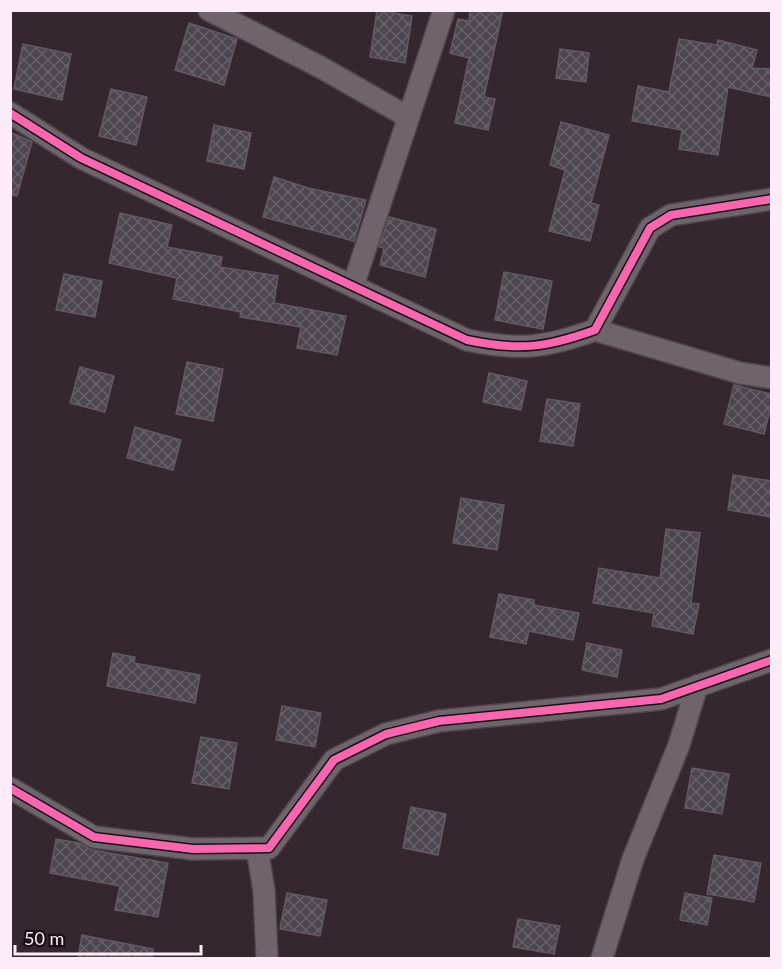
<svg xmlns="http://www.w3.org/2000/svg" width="782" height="969" font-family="Lato,sans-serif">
  <defs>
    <pattern id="building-cross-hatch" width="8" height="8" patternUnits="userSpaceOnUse" patternTransform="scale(1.5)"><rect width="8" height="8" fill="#4e464f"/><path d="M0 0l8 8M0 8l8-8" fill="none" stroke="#686169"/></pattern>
  </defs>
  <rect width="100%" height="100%" fill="#342730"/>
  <g fill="url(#building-cross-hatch)" stroke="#625963" stroke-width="1.5">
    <polygon points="377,10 412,16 405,63 370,57"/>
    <polygon points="470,10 503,10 484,97 495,99 488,130 455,123 469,58 450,53 458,19 469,21"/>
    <polygon points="189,23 237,39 224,85 175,70"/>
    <polygon points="679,39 717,45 718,40 757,50 752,68 771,69 771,97 728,87 718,155 679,149 682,130 632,121 638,86 669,92"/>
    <polygon points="23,44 71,54 62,100 14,89"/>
    <polygon points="560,49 589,53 586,82 556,78"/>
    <polygon points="111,89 147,97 136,145 99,136"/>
    <polygon points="561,122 609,135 591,203 599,205 590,241 549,231 565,170 550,165"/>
    <polygon points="214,125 251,133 244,169 207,161"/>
    <polygon points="10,132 32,142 17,196 10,195"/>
    <polygon points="274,177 308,188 366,200 354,241 263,217"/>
    <polygon points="120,213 172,225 167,247 222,257 220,267 278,276 274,303 346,316 337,355 297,348 301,327 240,317 241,312 173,299 177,278 109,263"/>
    <polygon points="389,217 436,229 425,277 380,265 384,248 379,247"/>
    <polygon points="504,272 552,281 543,329 495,320"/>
    <polygon points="64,274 102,281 95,317 56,310"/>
    <polygon points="187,362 223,369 213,421 176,414"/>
    <polygon points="80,367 114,376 105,412 70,403"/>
    <polygon points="489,373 527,381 521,410 483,402"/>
    <polygon points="734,385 771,394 771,406 764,434 724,424"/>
    <polygon points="547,399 580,404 573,446 540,441"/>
    <polygon points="135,427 181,440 173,470 127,458"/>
    <polygon points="733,475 771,481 771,517 728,510"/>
    <polygon points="461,498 504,505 497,550 453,543"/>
    <polygon points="666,529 700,533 691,603 699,604 693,634 652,626 654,613 593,603 599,568 660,578"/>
    <polygon points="499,594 534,600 534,605 579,613 573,640 529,631 526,644 490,637"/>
    <polygon points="587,643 622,650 617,677 582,670"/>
    <polygon points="113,653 135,657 134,663 200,675 195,703 107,686"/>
    <polygon points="282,706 321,713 315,747 276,740"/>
    <polygon points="201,737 237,743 229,789 192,783"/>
    <polygon points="692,768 729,774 722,814 685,808"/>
    <polygon points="411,807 446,814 438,855 403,848"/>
    <polygon points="56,839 79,843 92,850 168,863 158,917 115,910 120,886 50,873"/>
    <polygon points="714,855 761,863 754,902 707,894"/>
    <polygon points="287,893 327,900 320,936 280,929"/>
    <polygon points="685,893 712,898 707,925 680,920"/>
    <polygon points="518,919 560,926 554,954 513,947"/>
    <polygon points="82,935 153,949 152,958 78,958"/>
  </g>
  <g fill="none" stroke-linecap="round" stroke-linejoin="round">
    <g stroke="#50454d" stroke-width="24">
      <g id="minor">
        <polyline points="209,10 322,68 408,117"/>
        <path d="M10 113 81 158 467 340C519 351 545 348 595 330L650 228 671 215 772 199"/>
        <polyline points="353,286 444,10"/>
        <polyline points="595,330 740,373 772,378"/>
        <polyline points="10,788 94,837 193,849 269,848 334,760 386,734 439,721 661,699 772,660"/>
        <polyline points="257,848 264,891 267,958"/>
        <polyline points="602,958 633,859 679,745 697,686"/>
      </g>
    </g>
    <use href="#minor" stroke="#70646c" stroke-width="21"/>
    <g stroke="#1a0f17" stroke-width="11">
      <g id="cycleway">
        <path d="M10 113 81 158 467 340C519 351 545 348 595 330L650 228 671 215 772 199"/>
        <polyline points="10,788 94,837 193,849 269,848 334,760 386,734 439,721 661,699 772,660"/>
      </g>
    </g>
    <use href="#cycleway" stroke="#f766af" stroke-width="8"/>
  </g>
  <rect width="782" height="969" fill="none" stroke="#fdecf7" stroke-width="24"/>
  <path d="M15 945v9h186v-9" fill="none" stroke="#fdecf7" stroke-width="3"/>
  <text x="24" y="945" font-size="18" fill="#fdecf7" stroke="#1a0f17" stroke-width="4.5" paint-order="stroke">50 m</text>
</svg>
